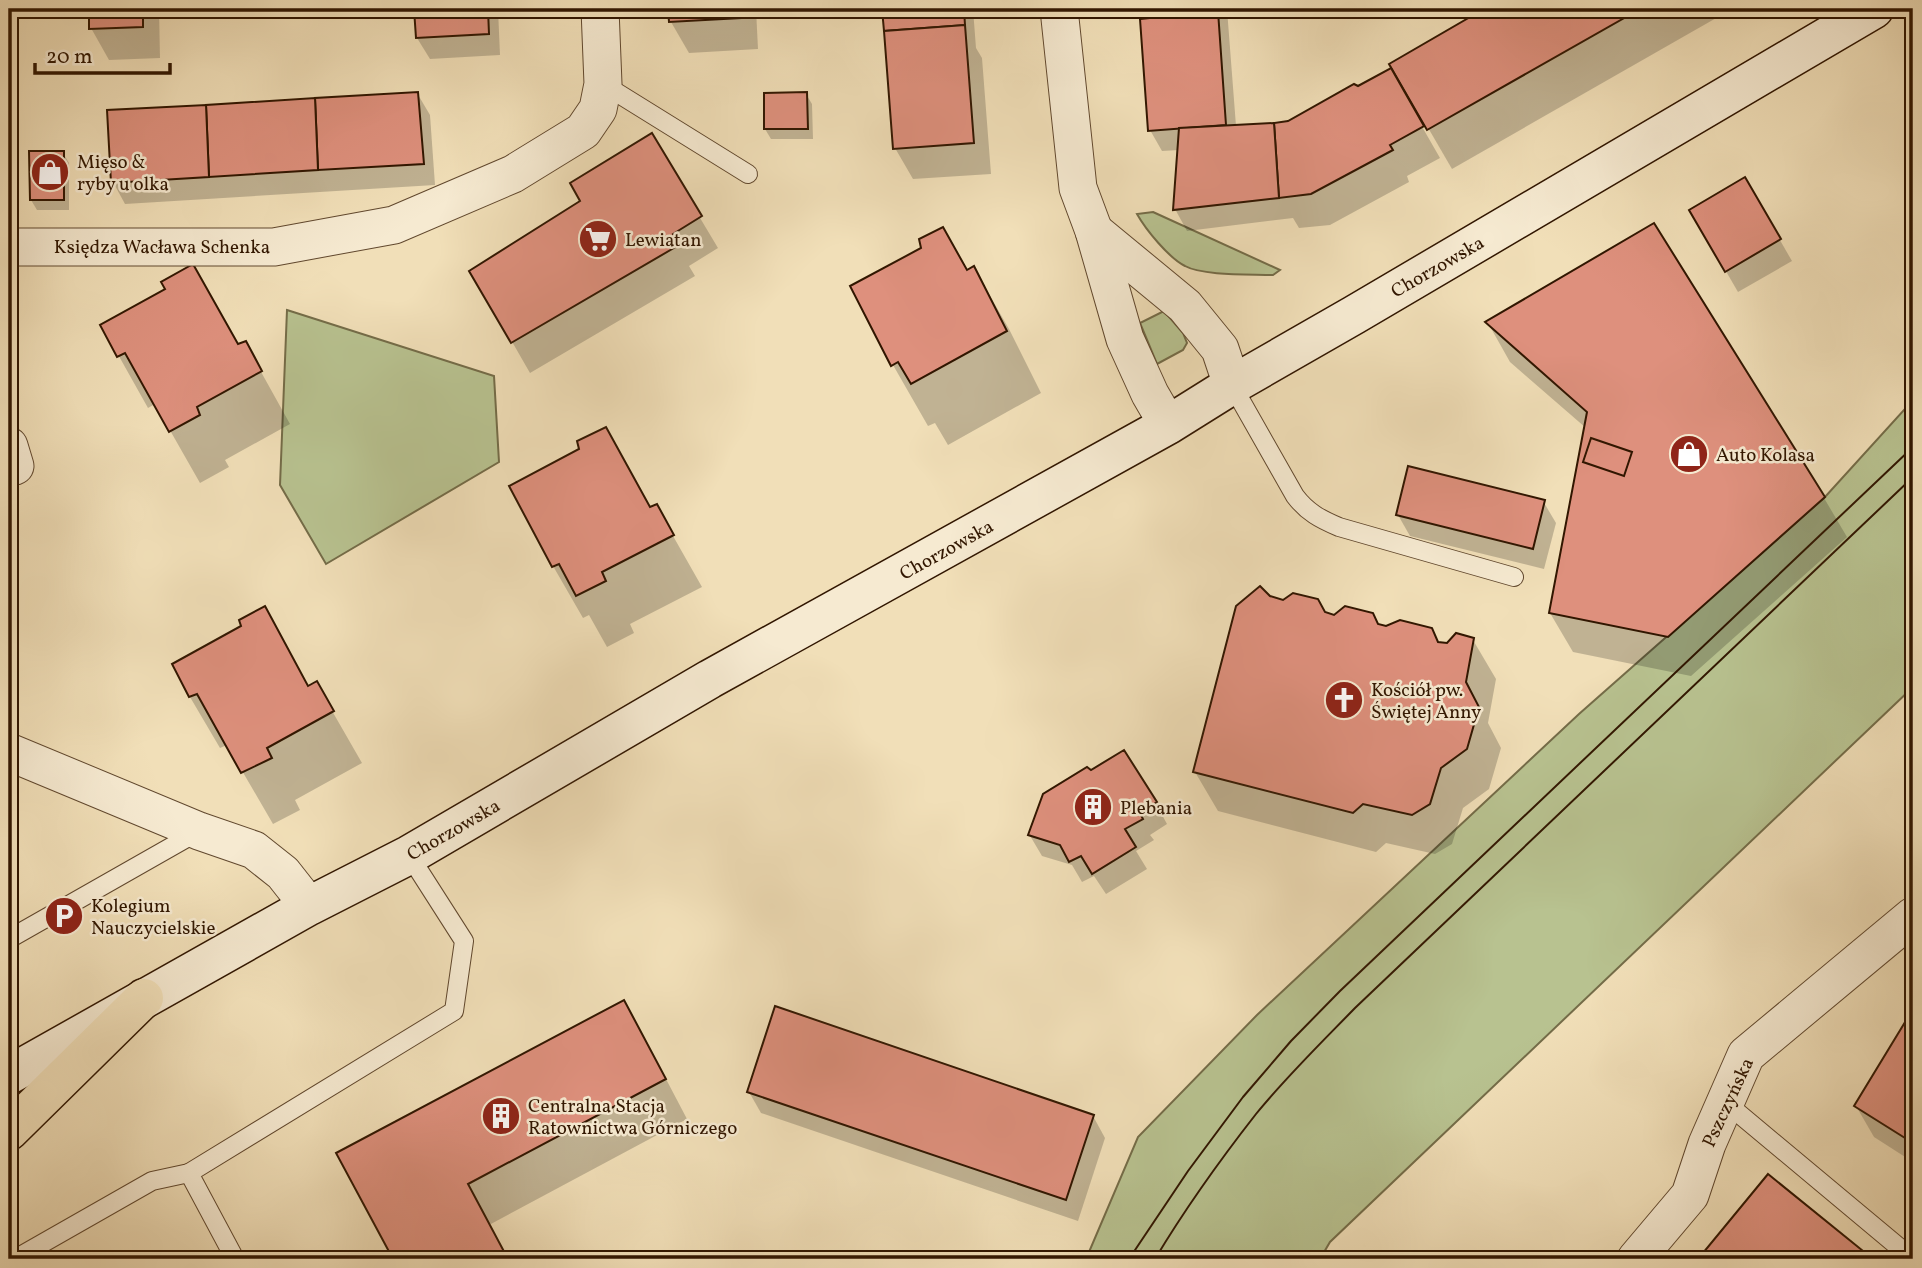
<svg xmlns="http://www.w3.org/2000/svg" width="1922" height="1268" font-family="Vollkorn,serif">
  <rect width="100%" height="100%" fill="#f1dfb8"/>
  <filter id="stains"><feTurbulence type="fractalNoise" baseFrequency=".00286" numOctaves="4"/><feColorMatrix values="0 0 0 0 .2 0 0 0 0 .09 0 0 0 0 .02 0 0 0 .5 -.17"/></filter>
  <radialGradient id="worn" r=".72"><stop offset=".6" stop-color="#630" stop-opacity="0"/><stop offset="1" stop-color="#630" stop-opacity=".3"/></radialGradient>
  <g fill="#b8c290" stroke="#746c48" stroke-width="2">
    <path d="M1153 212 1280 270 1273 275C1251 274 1203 276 1185 266 1169 258 1146 230 1137 214Z"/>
    <polygon points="287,310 494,376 499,462 326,564 280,485"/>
    <polygon points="1164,311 1183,333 1187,343 1183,350 1157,364 1140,323"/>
    <polygon points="1913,400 1913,687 1330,1242 1320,1259 1086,1259 1138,1137 1257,1015 1579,714 1825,497"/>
  </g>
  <g fill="#0003">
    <polygon points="91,9 159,9 160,58 109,60 91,28"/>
    <polygon points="416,9 498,9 500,55 430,59 417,38"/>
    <polygon points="670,9 756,9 758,49 689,53 671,22"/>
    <polygon points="884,9 973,9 976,48 982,58 991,174 913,179 895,148"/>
    <polygon points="1141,9 1227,9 1236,126 1289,123 1390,71 1440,158 1407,176 1409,182 1330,225 1299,228 1293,218 1187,231 1175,209 1179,150 1162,151 1150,130"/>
    <polygon points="1488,9 1732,9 1452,169 1391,64"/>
    <polygon points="417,93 430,115 435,185 125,204 113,182"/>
    <polygon points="806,94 812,104 813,139 771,139 765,129"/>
    <polygon points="651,136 718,248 689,266 695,276 530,373 472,272 583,202"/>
    <polygon points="63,153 69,163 69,210 37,210 31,200"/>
    <polygon points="9,161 11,161 17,172 17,209 9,209"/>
    <polygon points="1745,180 1792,261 1738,292 1691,211"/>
    <polygon points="974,268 1009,329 1041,393 948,445 935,423 928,426 893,365 967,272"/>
    <polygon points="167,290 238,346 245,343 290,424 225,460 229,467 200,483 155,404 148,408 102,326"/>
    <polygon points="1488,323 1824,498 1847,537 1691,676 1573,652 1550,613 1586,428 1510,362"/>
    <polygon points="1543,501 1556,523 1544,569 1410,536 1398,515"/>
    <polygon points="656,506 702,587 630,624 634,633 607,647 589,615 583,618 553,566"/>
    <polygon points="1269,598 1325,614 1378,626 1431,629 1439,644 1448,645 1473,640 1496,679 1488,723 1501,748 1489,789 1463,808 1452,844 1435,854 1386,843 1376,852 1218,811 1195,772"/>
    <polygon points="294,660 309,687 316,683 362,763 295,800 300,810 273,824 227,745 220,748 190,697 174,664"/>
    <polygon points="1155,802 1167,824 1150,835 1154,840 1136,851 1147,869 1106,894 1094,876 1082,882 1072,865 1042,856 1029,834"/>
    <polygon points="1913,1012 1913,1162 1874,1137 1856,1106"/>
    <polygon points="646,1041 687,1119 489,1225 508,1259 395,1259 339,1153"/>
    <polygon points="749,1092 1093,1116 1105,1138 1078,1221 761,1113"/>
    <polygon points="1768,1176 1867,1256 1869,1259 1700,1259"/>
  </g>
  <g fill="#de907d" stroke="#311600" stroke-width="2">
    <polygon points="89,9 143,9 143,27 89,29"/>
    <polygon points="414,9 488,9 489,34 416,38"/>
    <polygon points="668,9 741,9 741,18 669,22"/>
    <polygon points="882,9 964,9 965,25 884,31"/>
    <polygon points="1139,9 1218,9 1218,11 1140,19"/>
    <polygon points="1484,9 1640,9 1427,130 1389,64"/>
    <polygon points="1218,11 1226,125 1148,131 1140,19"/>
    <polygon points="965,25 974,143 893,149 884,31"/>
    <polygon points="1391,68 1424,126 1390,145 1393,150 1311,194 1279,198 1274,123 1288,121 1354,84 1358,86"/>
    <polygon points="418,92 424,164 318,170 315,98"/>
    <polygon points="807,92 808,129 764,129 764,93"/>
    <polygon points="315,98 318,170 209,177 206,105"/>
    <polygon points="206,105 209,177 111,183 107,110"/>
    <polygon points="1274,123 1279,198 1173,210 1179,128"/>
    <polygon points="652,133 702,216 673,234 679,245 511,343 469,271 580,201 570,183"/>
    <polygon points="29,151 64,151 64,200 30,200"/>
    <rect x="9" y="159" width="3" height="40"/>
    <polygon points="1745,177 1781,239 1725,272 1689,210"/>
    <polygon points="1654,223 1825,497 1668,637 1549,613 1587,412 1485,322"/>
    <polygon points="943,227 967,270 974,266 1007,331 911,384 898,362 891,366 850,286 921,248 919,239"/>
    <polygon points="193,264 238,344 246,341 262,371 197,407 200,415 169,432 125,353 117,357 100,325 165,289 161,282"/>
    <polygon points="606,427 650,507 657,504 674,535 602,572 606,581 576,596 559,564 552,567 509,486 579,449 577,441"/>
    <polygon points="1591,438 1632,452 1624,476 1583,462"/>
    <polygon points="1408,466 1545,500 1533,549 1396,515"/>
    <polygon points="1260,586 1270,596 1283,600 1293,593 1318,599 1325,612 1334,615 1345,606 1373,613 1378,624 1386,626 1400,620 1432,628 1438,642 1447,643 1456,633 1474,638 1466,682 1479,707 1467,749 1441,768 1430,804 1412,815 1363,804 1353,813 1193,772 1236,606"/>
    <polygon points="265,606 308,686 317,681 334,711 267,748 272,758 241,773 197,694 189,697 172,664 241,626 239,620"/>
    <polygon points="1124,750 1157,802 1140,813 1143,819 1125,829 1136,847 1092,874 1081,856 1069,862 1060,845 1028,835 1043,794 1087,767 1091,770"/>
    <polygon points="624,1000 666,1079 468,1184 508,1259 393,1259 336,1153"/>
    <polygon points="775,1006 1094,1115 1066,1200 747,1092"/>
    <polygon points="1913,1009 1913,1143 1854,1106"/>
    <polygon points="1768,1174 1868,1255 1864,1259 1698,1259"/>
  </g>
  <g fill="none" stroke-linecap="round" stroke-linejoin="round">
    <g stroke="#61482e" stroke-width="20">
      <g id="service">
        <polyline points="603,84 748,174"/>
        <path d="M1232 385 1295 496C1307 512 1320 519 1339 527L1514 577"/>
        <polyline points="9,939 199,831"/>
        <polyline points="1725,1102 1913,1259"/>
        <polyline points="15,1259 152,1181 189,1173"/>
        <polyline points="235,1259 189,1173 454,1011 464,941 409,855"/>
      </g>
    </g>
    <g stroke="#61482e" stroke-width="39">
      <g id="minor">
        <polyline points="1059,9 1078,188 1094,231 1125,339 1150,394 1168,425"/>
        <polyline points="1094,231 1185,306 1220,349 1232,385"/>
        <polyline points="9,247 274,247 394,225 513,174 583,131 598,109 603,84 600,9"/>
        <polyline points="9,446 15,466"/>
        <polyline points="9,752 199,831 254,850 283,873 309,906"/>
        <polyline points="1636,1259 1690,1195 1707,1144 1746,1055 1913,916"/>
      </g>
    </g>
    <g stroke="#311600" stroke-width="41">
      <polyline id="secondary" points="9,1075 309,906 409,855 710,679 1168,425 1232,385 1354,315 1874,9"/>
    </g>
    <g stroke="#311600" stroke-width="41">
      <polyline id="primary" points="9,1131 144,998"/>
    </g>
    <use href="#service" stroke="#f6ead1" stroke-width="18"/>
    <use href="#minor" stroke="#f6ead1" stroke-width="37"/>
    <use href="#secondary" stroke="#f6ead1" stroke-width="38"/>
    <use href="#primary" stroke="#f1dfb8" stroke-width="38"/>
    <g stroke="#311600" stroke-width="2">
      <polyline points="1129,1259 1188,1171 1243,1097 1291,1041 1340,991 1913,447"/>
      <path d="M1155 1259C1185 1209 1220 1160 1256 1114 1286 1077 1321 1043 1355 1008L1913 477"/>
    </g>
  </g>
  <defs>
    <g id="shop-disc" transform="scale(2.0125)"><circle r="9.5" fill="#8f2418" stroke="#f6ead1"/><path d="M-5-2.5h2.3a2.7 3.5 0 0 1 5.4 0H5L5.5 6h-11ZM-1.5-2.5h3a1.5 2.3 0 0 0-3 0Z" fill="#fff"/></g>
    <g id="supermarket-disc" transform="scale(2.0125)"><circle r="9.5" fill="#8f2418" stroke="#f6ead1"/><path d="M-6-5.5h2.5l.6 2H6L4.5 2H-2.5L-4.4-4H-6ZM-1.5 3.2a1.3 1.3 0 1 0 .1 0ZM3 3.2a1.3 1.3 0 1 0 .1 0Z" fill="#fff"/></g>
    <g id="church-disc" transform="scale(2.0125)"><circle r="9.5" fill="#8f2418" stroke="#f6ead1"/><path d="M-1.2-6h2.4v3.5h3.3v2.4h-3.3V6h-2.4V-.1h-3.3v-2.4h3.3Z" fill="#fff"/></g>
    <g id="building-disc" transform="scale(2.0125)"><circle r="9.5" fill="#8f2418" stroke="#f6ead1"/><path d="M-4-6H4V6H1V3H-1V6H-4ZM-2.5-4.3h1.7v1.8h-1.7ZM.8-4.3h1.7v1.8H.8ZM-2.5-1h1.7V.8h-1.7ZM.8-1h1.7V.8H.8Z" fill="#fff"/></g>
    <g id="parking-disc" transform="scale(2.0125)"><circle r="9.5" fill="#8f2418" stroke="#f6ead1"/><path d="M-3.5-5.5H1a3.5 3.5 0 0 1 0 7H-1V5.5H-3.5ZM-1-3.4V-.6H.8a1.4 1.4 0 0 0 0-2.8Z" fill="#fff"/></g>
  </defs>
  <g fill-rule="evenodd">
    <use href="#shop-disc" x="50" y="172"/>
    <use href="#supermarket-disc" x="598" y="239"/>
    <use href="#shop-disc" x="1689" y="454"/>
    <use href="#church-disc" x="1344" y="700"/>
    <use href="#building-disc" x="1093" y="807"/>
    <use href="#parking-disc" x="64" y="916"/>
    <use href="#building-disc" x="501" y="1116"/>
  </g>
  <g text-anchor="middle" stroke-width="5" stroke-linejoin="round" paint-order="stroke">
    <g font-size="19" fill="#311600" stroke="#f6ead1" text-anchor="start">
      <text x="77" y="168">Mięso &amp;<tspan x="77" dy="22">ryby u olka</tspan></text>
      <text x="625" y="246">Lewiatan</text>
      <text x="1716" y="461">Auto Kolasa</text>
      <text x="1371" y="696">Kościół pw.<tspan x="1371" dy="22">Świętej Anny</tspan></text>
      <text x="1120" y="814">Plebania</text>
      <text x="91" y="912">Kolegium<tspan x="91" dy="22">Nauczycielskie</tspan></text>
      <text x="528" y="1112">Centralna Stacja<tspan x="528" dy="22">Ratownictwa Górniczego</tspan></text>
    </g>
    <g font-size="19" fill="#311600" stroke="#f6ead1">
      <text x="162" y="253">Księdza Wacława Schenka</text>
      <text transform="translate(1437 266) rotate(-30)" y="7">Chorzowska</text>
      <text transform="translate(946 549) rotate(-29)" y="7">Chorzowska</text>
      <text transform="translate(453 829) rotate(-30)" y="7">Chorzowska</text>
      <text transform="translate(1727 1102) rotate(-65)" y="7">Pszczyńska</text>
    </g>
  </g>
  <rect width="1922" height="1268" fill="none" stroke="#f1dfb8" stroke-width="35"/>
  <rect x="10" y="10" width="1901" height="1247" fill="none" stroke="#311600" stroke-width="3.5"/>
  <rect x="18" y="18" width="1887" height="1233" fill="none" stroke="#311600" stroke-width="2"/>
  <path d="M35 63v10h135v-10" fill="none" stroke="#311600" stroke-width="3.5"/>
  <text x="46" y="63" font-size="21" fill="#311600" stroke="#f6ead1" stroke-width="5" paint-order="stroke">20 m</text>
  <rect width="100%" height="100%" filter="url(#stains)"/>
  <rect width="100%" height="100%" fill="url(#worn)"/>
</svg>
